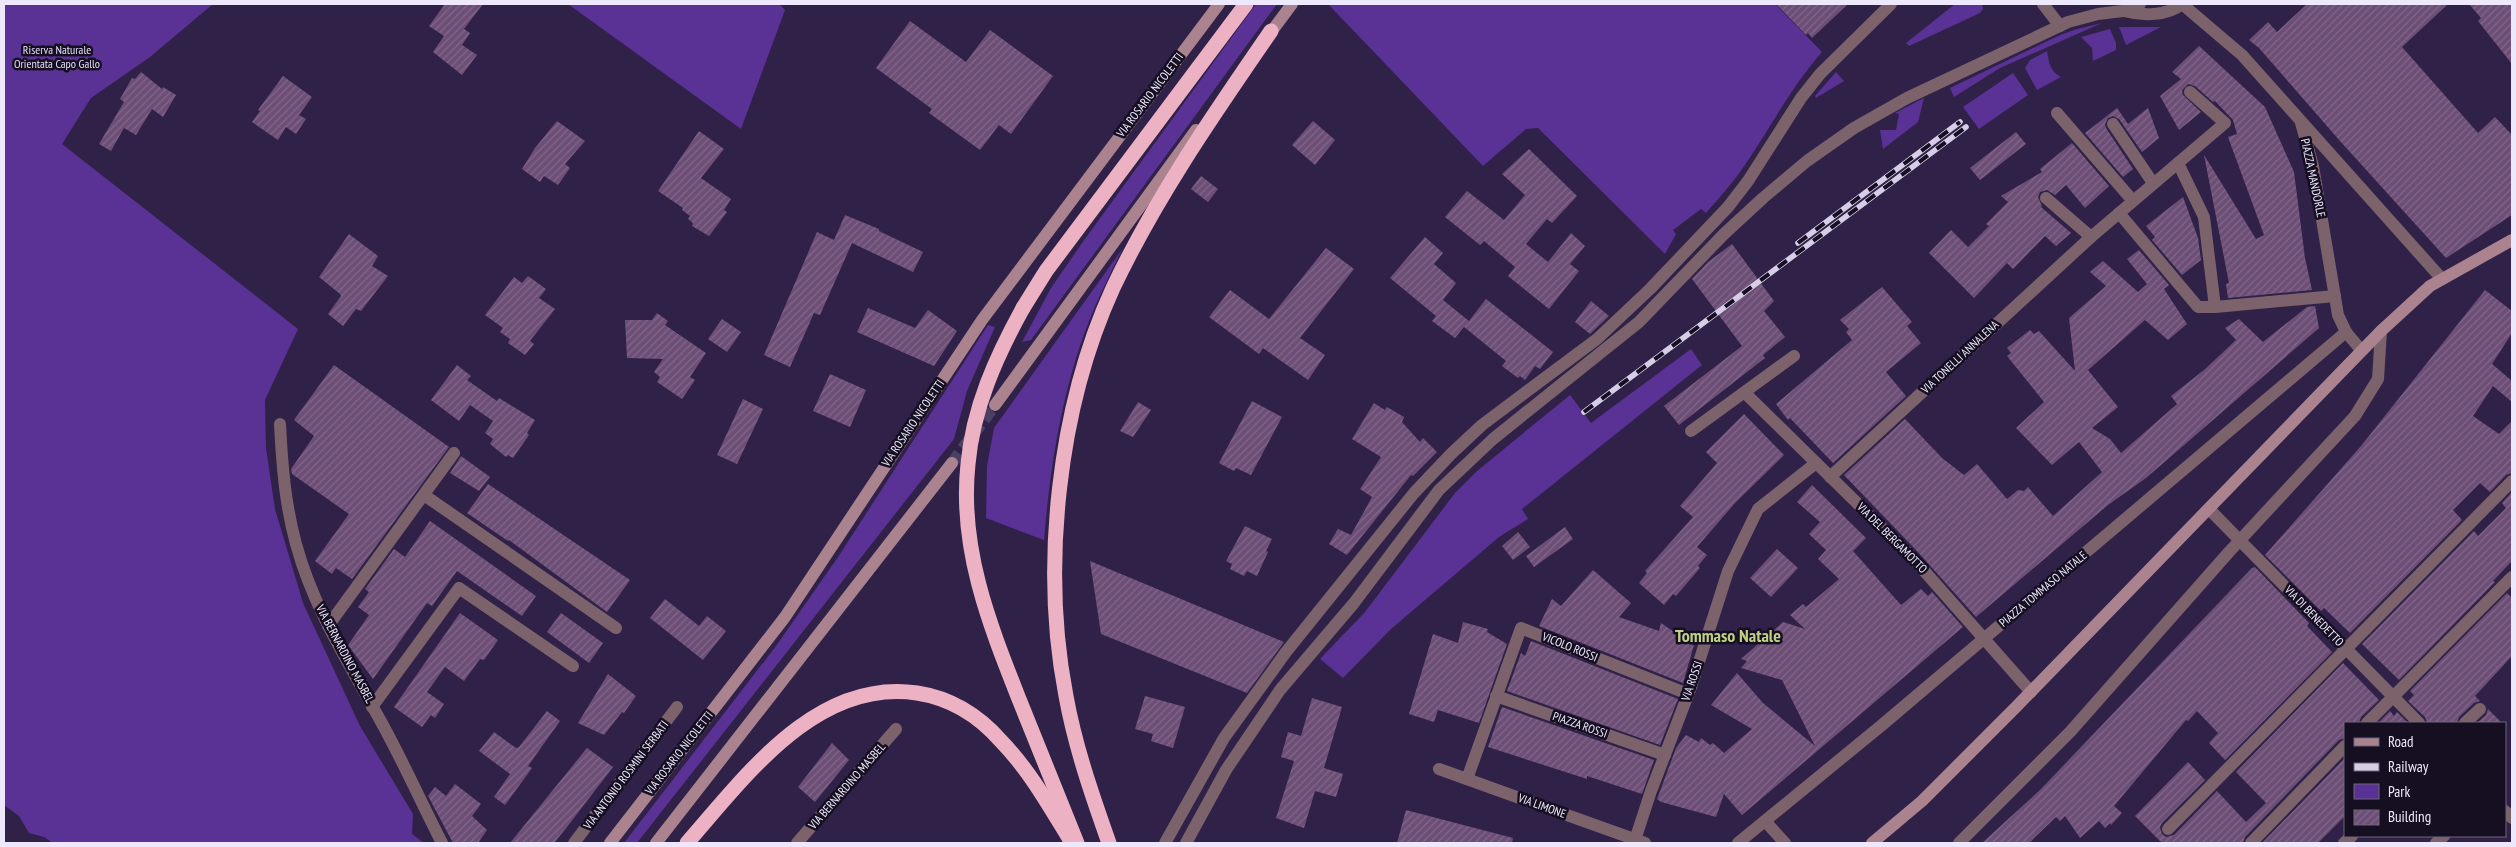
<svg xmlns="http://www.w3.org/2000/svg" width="2516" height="847" font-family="'PT Sans Narrow',sans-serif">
  <defs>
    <pattern id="building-hatch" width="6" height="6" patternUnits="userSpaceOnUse" patternTransform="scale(1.25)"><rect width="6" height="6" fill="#6d4e76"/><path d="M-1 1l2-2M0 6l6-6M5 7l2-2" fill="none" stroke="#82688a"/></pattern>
  </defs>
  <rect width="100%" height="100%" fill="#302149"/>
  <g fill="#5a3194">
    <polygon points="4,4 213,4 150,57 91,98 62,144 298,329 265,400 266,448 275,509 303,603 360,726 413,814 412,834 424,843 53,843 44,837 29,833 19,816 4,805"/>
    <polygon points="568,4 779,4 785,10 741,129"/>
    <polygon points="1256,4 1277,4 1031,340 1022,342 1051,288 1082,243"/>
    <path d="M1328 4H1775L1822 52C1793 85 1773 123 1749 159 1736 179 1721 196 1706 213L1701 209 1673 230 1676 234 1665 254 1538 128 1526 129 1483 166Z"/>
    <polygon points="1955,4 1982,4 1983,9 1980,13 1909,46 1906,43"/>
    <polygon points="2102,23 2000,68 1954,97 1950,88 2060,35 2077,29"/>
    <polygon points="2119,27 2161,27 2126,45"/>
    <polygon points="2110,29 2116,43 2116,50 2093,61 2092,48 2081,37"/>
    <path d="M2047 51C2049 63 2050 71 2061 77L2037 90 2025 68 2030 60Z"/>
    <polygon points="1836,72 1844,81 1816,98 1815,96"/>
    <polygon points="2013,73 2028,95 1979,129 1963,107"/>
    <polygon points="1924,98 1918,122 1883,149 1880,130 1896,130 1899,114 1895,113"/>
    <path d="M1123 248C1111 272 1099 296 1089 321 1062 390 1050 467 1044 540L986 518 987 466 994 428Z"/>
    <polygon points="988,325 995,327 967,391 954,439 637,843 624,843 776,646 838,557"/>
    <polygon points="1691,349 1702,365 1522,509 1528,519 1499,537 1391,629 1343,678 1320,659 1365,612 1455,493 1477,471 1570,395 1591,423"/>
  </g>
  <g fill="url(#building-hatch)">
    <polygon points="445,4 483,4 464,29 470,33 462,45 477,55 462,75 433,52 444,36 429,26"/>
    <polygon points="1776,4 1848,4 1812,38 1808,33 1806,35"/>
    <polygon points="2307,4 2448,4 2402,47 2478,133 2495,117 2512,135 2512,215 2446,258 2340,141 2259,48 2249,40 2268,22 2277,32"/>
    <polygon points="2469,4 2512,4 2512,64 2478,21 2481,18"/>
    <polygon points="910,21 966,62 990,30 1053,76 1011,134 999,125 980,150 929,113 932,109 876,68"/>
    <polygon points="2199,46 2265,107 2294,172 2305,258 2312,290 2228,298 2226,284 2229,283 2204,155 2256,239 2264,235 2228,137 2237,134 2233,120 2215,101 2213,102 2195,86 2188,84 2182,90 2183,95 2201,112 2179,130 2160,96 2181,79 2172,72"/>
    <polygon points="141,72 162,89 163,87 176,95 163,117 152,109 136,135 124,128 111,151 99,144 124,102 120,99 132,78 135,79"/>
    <polygon points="283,76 312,97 299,115 306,119 296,134 286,127 278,140 252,122 260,111 258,110"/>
    <polygon points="2117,108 2128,124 2148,108 2159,138 2142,152 2119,119 2113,116 2108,118 2105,124 2106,128 2133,169 2123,177 2085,133"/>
    <polygon points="557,121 585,141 565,164 570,168 558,185 544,176 540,182 522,169 535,148"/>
    <polygon points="1313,121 1335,140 1315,165 1292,145"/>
    <polygon points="699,131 724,149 701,178 731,199 724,210 727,212 709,236 692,226 693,223 688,219 690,216 682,210 683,208 658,191"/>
    <polygon points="2016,132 2026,144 1980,180 1970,168"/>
    <polygon points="2072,143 2109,186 2085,208 2066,185 2055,195 2047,190 2040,192 2038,197 2042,206 2041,207 2071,233 2056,246 2045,236 2013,269 2007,263 1974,298 1929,253 1951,230 1968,247 1989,226 1986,224 2008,202 2001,196 2042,172 2040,169"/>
    <polygon points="1529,149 1577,196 1552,223 1547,219 1526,244 1548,262 1571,233 1585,246 1570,264 1579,271 1549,309 1508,276 1515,267 1484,241 1480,245 1445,217 1467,191 1504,220 1525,195 1502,174"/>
    <polygon points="1201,176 1218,189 1208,202 1191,189"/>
    <polygon points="2183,197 2198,238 2201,260 2182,275 2152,240 2155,237 2146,226"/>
    <polygon points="845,215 879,229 879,231 923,252 913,272 852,243 820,315 814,313 790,367 764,355 817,232 834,240"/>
    <polygon points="349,234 378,256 372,266 388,276 361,311 356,309 343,326 328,314 341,296 340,294 319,277"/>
    <polygon points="1425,237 1443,253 1434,264 1456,283 1443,300 1469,321 1486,299 1553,352 1540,369 1535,366 1525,380 1520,376 1518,378 1502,366 1506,361 1464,327 1455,338 1432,321 1436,316 1390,278"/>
    <polygon points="1732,244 1774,301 1764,311 1785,337 1763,355 1765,358 1679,425 1664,406 1742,346 1692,279 1708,262"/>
    <polygon points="1326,248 1354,269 1300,338 1325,355 1308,380 1263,348 1259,354 1209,317 1230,290 1269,319"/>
    <polygon points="2139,250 2169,285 2164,289 2187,324 2168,340 2145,320 2088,370 2118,407 2092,428 2110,439 2121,453 2177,404 2171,396 2204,370 2236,340 2225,328 2239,319 2263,342 2307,307 2315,306 2319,328 2146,478 2108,505 1976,617 1917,551 1844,475 1905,419 1942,458 1964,475 1977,464 2007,499 2018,490 2024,491 2028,487 2053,516 2102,472 2079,442 2052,465 2016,428 2044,402 2007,356 2011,353 2007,348 2030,330 2034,334 2039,331 2075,371 2069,318 2106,286 2090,272 2103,261 2138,292 2147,284 2127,259"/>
    <polygon points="528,276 546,289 539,298 555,309 530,341 534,344 525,355 508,343 510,339 500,332 503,328 485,315 514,277 522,283"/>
    <polygon points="1882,287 1912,322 1907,326 1921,343 1886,372 1906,396 1833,463 1790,418 1788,420 1776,404 1852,340 1846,332 1849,329 1840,320"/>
    <polygon points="2485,290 2512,311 2512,333 2492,364 2512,381 2512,402 2493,386 2473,416 2499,434 2512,421 2512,473 2506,475 2490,492 2480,483 2453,510 2462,520 2350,633 2324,608 2321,611 2265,555 2361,446"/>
    <polygon points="1591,301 1609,316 1590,334 1575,322"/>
    <polygon points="868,308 915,328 928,310 957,331 934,366 857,332"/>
    <polygon points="657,313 668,321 665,325 706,353 690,377 695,380 682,399 657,382 660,377 654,372 663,359 627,358 625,320 652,320"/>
    <polygon points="722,319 741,332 727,352 708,339"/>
    <polygon points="334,365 449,447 352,579 336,568 332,574 315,561 349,514 292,474 291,469 314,436 294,420"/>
    <polygon points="457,365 471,376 467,380 497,401 499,398 535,420 527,433 529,435 513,458 508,455 506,457 490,444 493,439 485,433 493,421 470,405 459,421 431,400"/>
    <polygon points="830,374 866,390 850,427 813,411"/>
    <polygon points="743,399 763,409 737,464 717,455"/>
    <polygon points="1252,401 1282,417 1251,475 1236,468 1234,471 1219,463"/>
    <polygon points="1138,402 1151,410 1133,437 1120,431"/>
    <polygon points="1374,403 1385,410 1387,407 1404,417 1402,422 1420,442 1423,438 1437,452 1413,476 1411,475 1347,555 1329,544 1338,529 1351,535 1372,497 1360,489 1381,457 1352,439"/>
    <polygon points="1744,414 1784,455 1735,503 1697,547 1707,555 1698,566 1700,568 1676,596 1673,594 1664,605 1639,583 1647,573 1645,571 1693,517 1680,506 1717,463 1706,452"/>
    <polygon points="461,456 490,477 479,491 450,473"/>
    <polygon points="488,484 630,580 607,612 509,540 508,541 467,513"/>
    <polygon points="1812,485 1866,538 1853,551 1901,605 1921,589 1928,596 1932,592 1963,627 1742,815 1724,794 1716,817 1661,802 1657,799 1659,794 1676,748 1686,735 1699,742 1701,738 1710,745 1713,743 1724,753 1752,729 1711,705 1737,673 1763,703 1815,746 1782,680 1741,668 1747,661 1741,659 1783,622 1805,629 1790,615 1803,604 1806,607 1839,579 1818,559 1826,550 1809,534 1820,522 1797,502"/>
    <polygon points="2512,492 2512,561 2493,581 2495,582 2399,680 2362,644 2474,531 2478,536 2506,508 2502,503"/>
    <polygon points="430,521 536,596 522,616 457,571 432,606 427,603 373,679 348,645 369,615 358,607 369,592 365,589 394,549 405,557"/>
    <polygon points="1245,526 1272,539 1266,551 1268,552 1257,576 1247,571 1244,576 1230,569 1232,564 1226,561"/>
    <polygon points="1565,527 1573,539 1534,567 1526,556"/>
    <polygon points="1518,532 1530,547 1513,560 1502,546"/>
    <polygon points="1777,549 1798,568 1771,597 1750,578"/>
    <polygon points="1090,561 1284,642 1247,693 1101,634"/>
    <polygon points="2255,567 2309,623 2307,626 2332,652 2225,760 2209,743 2218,733 2197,711 2188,721 2186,720 2114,806 2122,813 2111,825 2110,823 2105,828 2099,821 2080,838 2065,816 2060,821 2056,817 2029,843 1982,843 2041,789 2252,568"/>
    <polygon points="1593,570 1631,603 1619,617 1659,631 1661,623 1677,634 1675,639 1694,645 1683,683 1539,626 1552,599 1561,606"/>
    <polygon points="2507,593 2512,598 2512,656 2475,696 2480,701 2474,703 2459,717 2457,723 2427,723 2425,717 2408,701 2414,695 2410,691"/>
    <polygon points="665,599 699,626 707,616 726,631 703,660 650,618"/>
    <polygon points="460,613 498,640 484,660 480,659 464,681 445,667 427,692 444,704 435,718 431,715 422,727 394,707"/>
    <polygon points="561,613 603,643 589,663 547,632"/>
    <polygon points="1463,622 1488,629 1487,632 1507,644 1479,723 1438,710 1434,722 1409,714 1433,634 1458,643"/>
    <polygon points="1531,641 1678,699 1660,745 1507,691 1521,653 1525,656"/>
    <polygon points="2343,663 2379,700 2361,717 2359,723 2345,723 2345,738 2339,740 2245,837 2243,843 2162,843 2135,816 2188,762 2205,780 2162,823 2160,827 2162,834 2166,837 2174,835 2217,791 2246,822 2266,803 2236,772"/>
    <polygon points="608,674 636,696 624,713 622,712 604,735 578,723"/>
    <polygon points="1145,696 1185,707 1173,748 1151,741 1153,734 1135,729"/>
    <polygon points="1312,698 1342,707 1324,768 1343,774 1336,797 1315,791 1304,828 1276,818 1294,761 1281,757 1288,732 1301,736"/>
    <polygon points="1502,707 1654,760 1642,794 1587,776 1587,779 1488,747"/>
    <polygon points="2488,709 2502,723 2477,723 2486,715"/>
    <polygon points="547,711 560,721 528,766 532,768 505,805 494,797 510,774 479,751 494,732 516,748 519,747"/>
    <polygon points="2390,711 2394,716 2397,712 2408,723 2378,723"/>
    <polygon points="832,743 849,760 815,802 798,787"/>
    <polygon points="587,748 613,767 567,827 554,843 510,843"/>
    <polygon points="2345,758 2345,816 2318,843 2262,843"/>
    <polygon points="455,784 481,804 472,816 487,830 478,843 453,843 428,796 435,787 446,796"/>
    <polygon points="1406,810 1513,838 1512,843 1397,843"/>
  </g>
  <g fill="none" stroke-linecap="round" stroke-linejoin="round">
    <polyline stroke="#4c3f64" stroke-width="12" stroke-dasharray="12 6" stroke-linecap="butt" points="952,463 995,405"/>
    <g stroke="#7c636b" stroke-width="12">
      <polyline points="2043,4 2060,26"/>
      <polyline points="2182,4 2242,55 2442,279"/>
      <path d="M2124 11C2143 16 2167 16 2182 4"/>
      <polyline points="2057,113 2133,201"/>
      <polyline points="2301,123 2313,166 2338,315 2346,332 2361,350"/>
      <polyline points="2113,124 2153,183"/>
      <polyline points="2178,163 2204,217 2215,307 2335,296"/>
      <polyline points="2046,198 2091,237 2225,123 2190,92"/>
      <polyline points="2119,213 2198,307 2215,307"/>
      <polyline points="1745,393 1911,556 2031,692"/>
      <path d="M280 424C282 464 285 504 296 544 313 607 348 662 379 718 402 759 421 802 442 843"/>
      <polyline points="1691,431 1794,356"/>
      <polyline points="1830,477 2091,237"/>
      <polyline points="424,495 616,628"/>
      <polyline points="2209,509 2419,723"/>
      <polyline points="328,626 454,453"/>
      <polyline points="1496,696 1665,755"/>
      <polyline points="372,707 459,588 573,666"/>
      <polyline points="2367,723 2512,577"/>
      <polyline points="2465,723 2480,709"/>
      <polyline points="1439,769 1645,843"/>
      <polyline points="1467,779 1521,628 1688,694"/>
      <polyline points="2505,811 2512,818"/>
      <polyline points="1765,821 1785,843"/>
      <polyline points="2168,829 2512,481"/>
      <polyline points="1635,840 1651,791 1691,687 1728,571 1758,509 1816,463"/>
      <polyline points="574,843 677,707"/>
      <polyline points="797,843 896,729"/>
      <polyline points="1165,843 1224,738 1286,652 1414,493 1451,454 1482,425 1597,339 1650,289 1728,207 1748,181 1801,98 1820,74 1891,4"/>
      <polyline points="1186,843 1226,770 1280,690 1354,603 1439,490 1493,439 1639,322 1724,234 1763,198 1807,161 1854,128 1907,98 2068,22 2098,14 2131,10 2140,4"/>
      <polyline points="1738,843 1882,725 2346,332"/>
      <polyline points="1959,843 2070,732 2229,552 2355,416 2378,379 2381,331"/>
      <polyline points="2251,843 2345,746"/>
      <polyline points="2344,843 2352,836"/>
      <polyline points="2436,843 2444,836"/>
    </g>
    <g stroke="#aa838f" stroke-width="12">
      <polyline points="1266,39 1292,4"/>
      <polyline points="995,405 1196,130"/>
      <polyline points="610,843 785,617 982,320 1219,4"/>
      <polyline points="656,843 952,463"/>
      <polyline points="1872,843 1922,801 2016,707 2381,331 2430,286 2512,240"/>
    </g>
    <g stroke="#edb1c4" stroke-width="15">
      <polyline points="1023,308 1046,271 1246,4"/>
      <path d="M687 843C745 777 816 678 917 693 950 698 979 716 1001 741 1030 771 1050 807 1072 843"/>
      <path d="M1109 843C1092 795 1075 746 1066 696 1041 567 1058 408 1113 288 1156 197 1214 114 1271 31"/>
    </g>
    <g stroke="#d6cee6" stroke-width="5.5">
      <g id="rail">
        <polyline points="1798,243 1960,122"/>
        <polyline points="1584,412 1966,127"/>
      </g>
    </g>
    <use href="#rail" stroke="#150f21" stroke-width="4" stroke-dasharray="11" stroke-linecap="butt"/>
    <path stroke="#edb1c4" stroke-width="15" d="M1023 308C996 357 973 408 968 464 959 548 989 623 1019 699 1038 747 1058 795 1077 843"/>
  </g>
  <g text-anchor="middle" stroke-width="5" stroke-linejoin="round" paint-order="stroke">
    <g font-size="12" fill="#e3dcf8" stroke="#150f21">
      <text x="57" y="54">Riserva Naturale<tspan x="57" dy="14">Orientata Capo Gallo</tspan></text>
    </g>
    <g font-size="12" fill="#eee8fd" stroke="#150f21">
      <text transform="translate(1150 95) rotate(-53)" y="4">VIA ROSARIO NICOLETTI</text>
      <text transform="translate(2313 178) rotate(78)" y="4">PIAZZA MANDORLE</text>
      <text transform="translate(1960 357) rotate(-43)" y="4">VIA TONELLI ANNALENA</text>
      <text transform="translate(913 423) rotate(-56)" y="4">VIA ROSARIO NICOLETTI</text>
      <text transform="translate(1892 538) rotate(45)" y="4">VIA DEL BERGAMOTTO</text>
      <text transform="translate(2043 589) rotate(-40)" y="4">PIAZZA TOMMASO NATALE</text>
      <text transform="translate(2314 616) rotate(46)" y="4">VIA DI BENEDETTO</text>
      <text transform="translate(1570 647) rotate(22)" y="4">VICOLO ROSSI</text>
      <text transform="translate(345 654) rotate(62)" y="4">VIA BERNARDINO MASBEL</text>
      <text transform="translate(1692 681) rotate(-71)" y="4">VIA ROSSI</text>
      <text transform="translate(1580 725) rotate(19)" y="4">PIAZZA ROSSI</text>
      <text transform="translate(679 753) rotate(-52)" y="4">VIA ROSARIO NICOLETTI</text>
      <text transform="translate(626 775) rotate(-53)" y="4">VIA ANTONIO ROSMINI SERBATI</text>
      <text transform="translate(847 786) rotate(-49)" y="4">VIA BERNARDINO MASBEL</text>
      <text transform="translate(1542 806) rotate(20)" y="4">VIA LIMONE</text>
    </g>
    <g font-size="18" font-weight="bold" fill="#c0d085" stroke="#150f21">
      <text x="1728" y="642">Tommaso Natale</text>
    </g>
  </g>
  <rect width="2516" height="847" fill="none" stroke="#eee8fd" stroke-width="10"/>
  <rect x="2344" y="722" width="162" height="115" fill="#150f21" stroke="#6c6679"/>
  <rect x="2354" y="738" width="25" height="8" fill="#aa838f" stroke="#6c6679"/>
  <text x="2388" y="747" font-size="15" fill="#eee8fd">Road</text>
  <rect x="2354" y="763" width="25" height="8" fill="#d6cee6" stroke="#6c6679"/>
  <text x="2388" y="772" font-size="15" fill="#eee8fd">Railway</text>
  <rect x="2354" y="784" width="25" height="15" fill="#5a3194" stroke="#6c6679"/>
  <text x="2388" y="797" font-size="15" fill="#eee8fd">Park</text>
  <rect x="2354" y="810" width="25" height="15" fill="url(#building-hatch)" stroke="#6c6679"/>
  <text x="2388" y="822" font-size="15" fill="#eee8fd">Building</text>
</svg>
